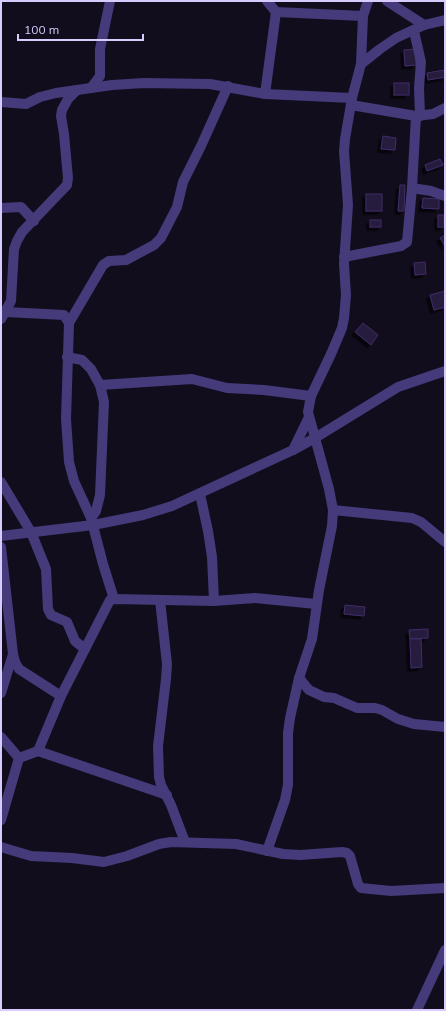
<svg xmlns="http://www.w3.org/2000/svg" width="446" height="1011" font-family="Mulish,sans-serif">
  <defs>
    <filter id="shadow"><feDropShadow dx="-3.5" dy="3.5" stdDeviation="0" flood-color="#0009"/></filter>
  </defs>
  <rect width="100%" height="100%" fill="#120d1d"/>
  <g fill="#261a3d" stroke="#412d68" filter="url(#shadow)">
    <polygon points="415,49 416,65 405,66 404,50"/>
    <polygon points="445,70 445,77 428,80 427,73"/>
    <rect x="394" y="83" width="15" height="12"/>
    <polygon points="383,136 396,138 395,150 381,149"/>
    <polygon points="440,159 443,165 427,171 425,165"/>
    <polygon points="400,185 405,185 404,211 398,211"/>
    <rect x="366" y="194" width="16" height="17"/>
    <polygon points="423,198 439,199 439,209 422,208"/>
    <rect x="438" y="215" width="6" height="12"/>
    <rect x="370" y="220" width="11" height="7"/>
    <polygon points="445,235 445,246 440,238"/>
    <polygon points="425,262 426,274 415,275 414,263"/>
    <polygon points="445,291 445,307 434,310 430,295"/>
    <polygon points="363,323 378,335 371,345 355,332"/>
    <polygon points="345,605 365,607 364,616 344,614"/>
    <polygon points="428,629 428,638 410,639 409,630"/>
    <polygon points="410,639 421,639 422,667 411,668"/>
  </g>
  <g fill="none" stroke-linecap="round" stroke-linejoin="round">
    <g stroke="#453a7a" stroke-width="10">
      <polyline points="267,1 276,12 363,16"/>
      <polyline points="387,1 424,25"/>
      <polyline points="414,31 421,62 419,88 420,116"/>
      <polyline points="361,64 380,49 396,38 424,25 445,20"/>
      <polyline points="91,88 100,76 100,49 110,1"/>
      <polyline points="265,94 276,12"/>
      <polyline points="1,102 26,104 40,97 56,93 112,85 144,83 210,84 265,94 352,98"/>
      <polyline points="351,105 416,116 433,114 445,108"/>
      <polyline points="412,188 431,191 445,196"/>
      <polyline points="1,208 21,207 34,221"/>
      <polyline points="344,257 401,246 407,242 412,188 416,116"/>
      <polyline points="6,312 64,315 69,323"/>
      <polyline points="1,319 11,301 14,249 17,241 22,232 67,185 68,178 64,134 61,116 62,110 68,99 77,90"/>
      <polyline points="67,357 82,360 91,369 100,385 104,402 100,495 96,511 91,518"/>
      <polyline points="100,385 192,379 227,388 264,390 311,396"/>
      <polyline points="293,450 309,417"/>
      <polyline points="1,482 31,532 46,569 48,609 51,615 67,622 75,641 85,649"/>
      <polyline points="200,494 208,531 212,557 214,601"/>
      <polyline points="333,510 412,518 421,522 445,542"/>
      <polyline points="1,536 93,525 143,515 172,506 293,450 315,438 398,387 445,371"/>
      <polyline points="1,547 13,654 15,662 19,669 61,696"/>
      <polyline points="114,599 103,564 91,518 74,481 69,462 66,419 69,323 103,265 109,261 126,260 154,245 161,238 177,207 183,182 201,146 228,86"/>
      <polyline points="160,600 167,664 166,679 158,746 159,777 161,785 171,805 185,842"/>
      <polyline points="299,678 309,690 324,697 334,698 357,708 375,708 382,710 398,719 414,724 445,727"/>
      <polyline points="1,693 13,654"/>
      <polyline points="1,737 19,758"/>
      <polyline points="38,751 61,696 110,600 114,599 214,601 255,598 316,604"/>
      <polyline points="1,820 19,758 38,751 167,795"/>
      <polyline points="1,847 31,856 72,858 104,862 127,856 159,844 171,842 236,844 283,854 300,855 342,852 347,853 350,856 358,884 361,888 391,891 445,888"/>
      <polyline points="267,851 285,800 288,785 288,733 290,718 299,678 312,639 319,590 332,526 333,510 329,489 308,412 311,396 331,354 342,328 344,318 346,295 344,264 348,205 344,151 345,139 352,98 361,64 363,16 368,1"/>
      <polyline points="417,1010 445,950"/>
    </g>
  </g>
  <rect width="446" height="1011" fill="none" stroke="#d8cbfd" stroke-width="4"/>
  <path d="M18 34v6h125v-6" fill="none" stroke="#d8cbfd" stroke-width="2"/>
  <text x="24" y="34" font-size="12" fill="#d8cbfd" stroke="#120d1d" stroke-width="3" paint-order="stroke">100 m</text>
</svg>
